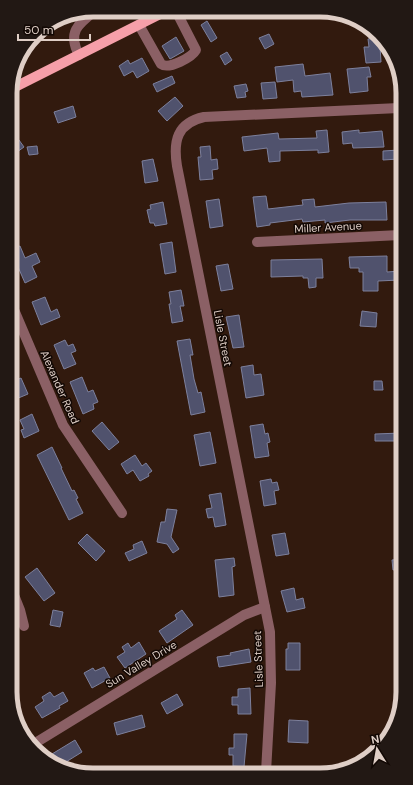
<svg xmlns="http://www.w3.org/2000/svg" width="413" height="785" font-family="'DM Sans',sans-serif">
  <rect width="100%" height="100%" fill="#321a0e"/>
  <g fill="#50526d" stroke="#7d809c">
    <polygon points="207,21 217,38 211,42 201,25"/>
    <polygon points="269,34 274,44 265,49 259,38"/>
    <polygon points="176,37 184,51 170,59 162,46"/>
    <polygon points="376,38 377,46 380,46 381,62 366,63 364,47 369,47 368,39"/>
    <polygon points="227,52 232,60 225,65 220,56"/>
    <polygon points="142,58 149,71 137,78 133,71 124,76 119,66 128,60 130,64"/>
    <polygon points="303,64 305,76 330,73 333,95 302,97 301,91 294,92 293,80 277,82 275,67"/>
    <polygon points="369,67 371,77 367,77 368,91 350,93 347,69"/>
    <polygon points="172,76 175,83 157,92 153,84"/>
    <polygon points="275,82 277,98 263,99 261,83"/>
    <polygon points="246,84 248,91 245,92 246,97 237,98 234,86"/>
    <polygon points="175,97 183,106 167,121 158,111"/>
    <polygon points="73,106 76,117 58,123 54,112"/>
    <polygon points="11,129 24,147 17,152 11,143"/>
    <polygon points="327,130 329,152 318,153 318,150 280,151 280,161 269,162 267,148 244,151 242,137 278,133 279,139 317,138 316,131"/>
    <polygon points="359,130 359,133 382,131 384,147 353,148 352,143 343,144 342,132"/>
    <polygon points="37,146 38,154 29,155 27,147"/>
    <polygon points="210,146 211,160 217,159 218,169 212,170 213,179 200,180 198,157 201,157 200,147"/>
    <polygon points="399,150 399,159 383,160 383,151"/>
    <polygon points="153,159 158,181 145,183 142,161"/>
    <polygon points="266,196 268,209 303,205 302,200 314,199 315,207 349,203 386,202 387,220 350,220 325,223 325,220 303,222 302,219 270,223 270,225 257,227 253,197"/>
    <polygon points="219,199 223,226 210,228 206,201"/>
    <polygon points="163,202 167,224 155,226 154,223 150,223 147,210 151,209 150,205"/>
    <polygon points="172,242 176,272 165,274 160,244"/>
    <polygon points="20,246 25,258 36,253 40,262 32,266 37,277 25,283 12,253 12,249"/>
    <polygon points="387,256 387,272 400,271 400,280 378,281 378,291 363,291 363,272 359,272 359,268 350,268 349,257"/>
    <polygon points="322,259 323,278 316,278 316,287 309,288 308,278 303,278 303,276 271,277 271,260"/>
    <polygon points="228,264 233,289 221,291 216,266"/>
    <polygon points="181,290 184,306 180,306 183,321 172,323 169,304 171,304 169,292"/>
    <polygon points="45,297 51,312 57,309 60,317 41,325 32,302"/>
    <polygon points="362,311 377,313 376,327 360,326"/>
    <polygon points="239,315 244,347 233,348 226,317"/>
    <polygon points="190,339 193,355 190,355 194,379 198,393 201,392 205,412 191,415 177,341"/>
    <polygon points="65,340 68,346 73,344 76,351 71,353 76,364 64,369 54,345"/>
    <polygon points="253,365 254,375 261,374 264,395 246,398 241,367"/>
    <polygon points="82,377 88,392 93,390 98,402 93,404 94,409 83,414 70,382"/>
    <polygon points="21,378 28,394 16,399 12,390 12,382"/>
    <polygon points="374,381 382,381 383,390 374,390"/>
    <polygon points="32,414 39,431 24,438 21,430 24,429 20,420"/>
    <polygon points="102,422 119,442 109,450 92,431"/>
    <polygon points="263,424 265,434 268,433 270,442 267,443 269,456 255,458 250,426"/>
    <polygon points="210,432 216,463 200,466 194,435"/>
    <polygon points="401,433 401,441 375,441 375,434"/>
    <polygon points="52,447 62,468 61,468 72,491 74,490 78,498 76,499 83,513 69,520 37,455"/>
    <polygon points="135,455 142,466 146,463 152,471 148,474 149,476 140,481 133,470 127,474 121,464"/>
    <polygon points="271,479 272,483 277,482 279,490 274,491 276,504 264,506 260,481"/>
    <polygon points="221,493 226,525 215,527 213,517 208,518 206,509 212,508 209,495"/>
    <polygon points="167,509 177,510 171,537 179,549 173,553 167,544 157,542 161,522 165,522"/>
    <polygon points="285,533 289,554 276,556 272,535"/>
    <polygon points="87,534 105,551 96,561 78,543"/>
    <polygon points="142,541 147,553 129,561 125,553 134,549 133,545"/>
    <polygon points="234,558 235,566 232,567 234,595 219,597 215,560"/>
    <polygon points="402,559 402,569 393,570 392,560"/>
    <polygon points="37,568 55,593 44,601 25,577"/>
    <polygon points="294,588 296,600 303,598 305,608 287,612 281,591"/>
    <polygon points="53,610 63,612 60,627 50,625"/>
    <polygon points="182,610 193,625 167,643 159,631 177,619 175,615"/>
    <polygon points="139,642 146,654 125,668 117,657 125,652 122,647 128,643 131,648"/>
    <polygon points="288,643 300,643 300,670 286,670 286,649 288,649"/>
    <polygon points="249,649 251,662 219,667 217,657 231,655 230,653"/>
    <polygon points="104,667 110,678 92,688 84,673 93,668 95,671"/>
    <polygon points="250,688 251,714 238,714 238,705 232,705 232,697 238,697 238,689"/>
    <polygon points="50,692 54,697 63,692 68,701 59,706 60,708 42,718 35,707 44,701 42,697"/>
    <polygon points="177,694 183,705 167,714 161,703"/>
    <polygon points="142,715 145,727 117,735 114,723"/>
    <polygon points="289,720 308,721 308,743 288,742"/>
    <polygon points="234,734 247,734 244,767 233,766 233,755 229,755 229,748 234,748"/>
    <polygon points="75,740 82,752 61,765 58,764 52,754"/>
  </g>
  <g fill="none" stroke-linecap="round" stroke-linejoin="round">
    <g stroke="#8b6065" stroke-width="10">
      <path d="M139 25 161 64C169 70 192 57 196 50L176 11"/>
      <path d="M79 55C67 32 78 24 96 10"/>
      <polyline points="257,242 400,235"/>
      <polyline points="12,305 63,425 122,513"/>
      <polyline points="14,595 20,610 24,626"/>
      <polyline points="32,745 244,615 265,607"/>
      <path d="M266 772 271 683 270 632 177 166C173 141 177 123 204 117L399 108"/>
    </g>
    <polyline stroke="#f69fa9" stroke-width="10" points="11,89 168,10"/>
  </g>
  <g text-anchor="middle" stroke-width="3" stroke-linejoin="round" paint-order="stroke">
    <g font-size="11" fill="#dfcec6" stroke="#120804">
      <text transform="translate(328 227) rotate(-3)" y="4">Miller Avenue</text>
      <text transform="translate(223 338) rotate(79)" y="4">Lisle Street</text>
      <text transform="translate(60 387) rotate(66)" y="4">Alexander Road</text>
      <text transform="translate(258 659) rotate(-92)" y="4">Lisle Street</text>
      <text transform="translate(141 664) rotate(-31)" y="4">Sun Valley Drive</text>
    </g>
  </g>
  <path d="M0 0H413V785H0ZM93 17H320A76 76 0 0 1 396 93V692A76 76 0 0 1 320 768H93A76 76 0 0 1 17 692V93A76 76 0 0 1 93 17Z" fill="#221814" fill-rule="evenodd"/>
  <path fill="none" stroke="#dfcec6" stroke-width="5" d="M93 17H320A76 76 0 0 1 396 93V692A76 76 0 0 1 320 768H93A76 76 0 0 1 17 692V93A76 76 0 0 1 93 17Z"/>
  <g transform="translate(377 749) rotate(349)" stroke="#120804" stroke-width="3" paint-order="stroke">
  <path d="M0-3L7 15L0 10L-7 15Z" fill="#dfcec6"/>
  <text y="-6" font-size="11" font-weight="bold" text-anchor="middle" fill="#dfcec6">N</text>
  </g>
  <path d="M18 34v6h72v-6" fill="none" stroke="#dfcec6" stroke-width="2"/>
  <text x="24" y="34" font-size="12" fill="#dfcec6" stroke="#120804" stroke-width="3" paint-order="stroke">50 m</text>
</svg>
